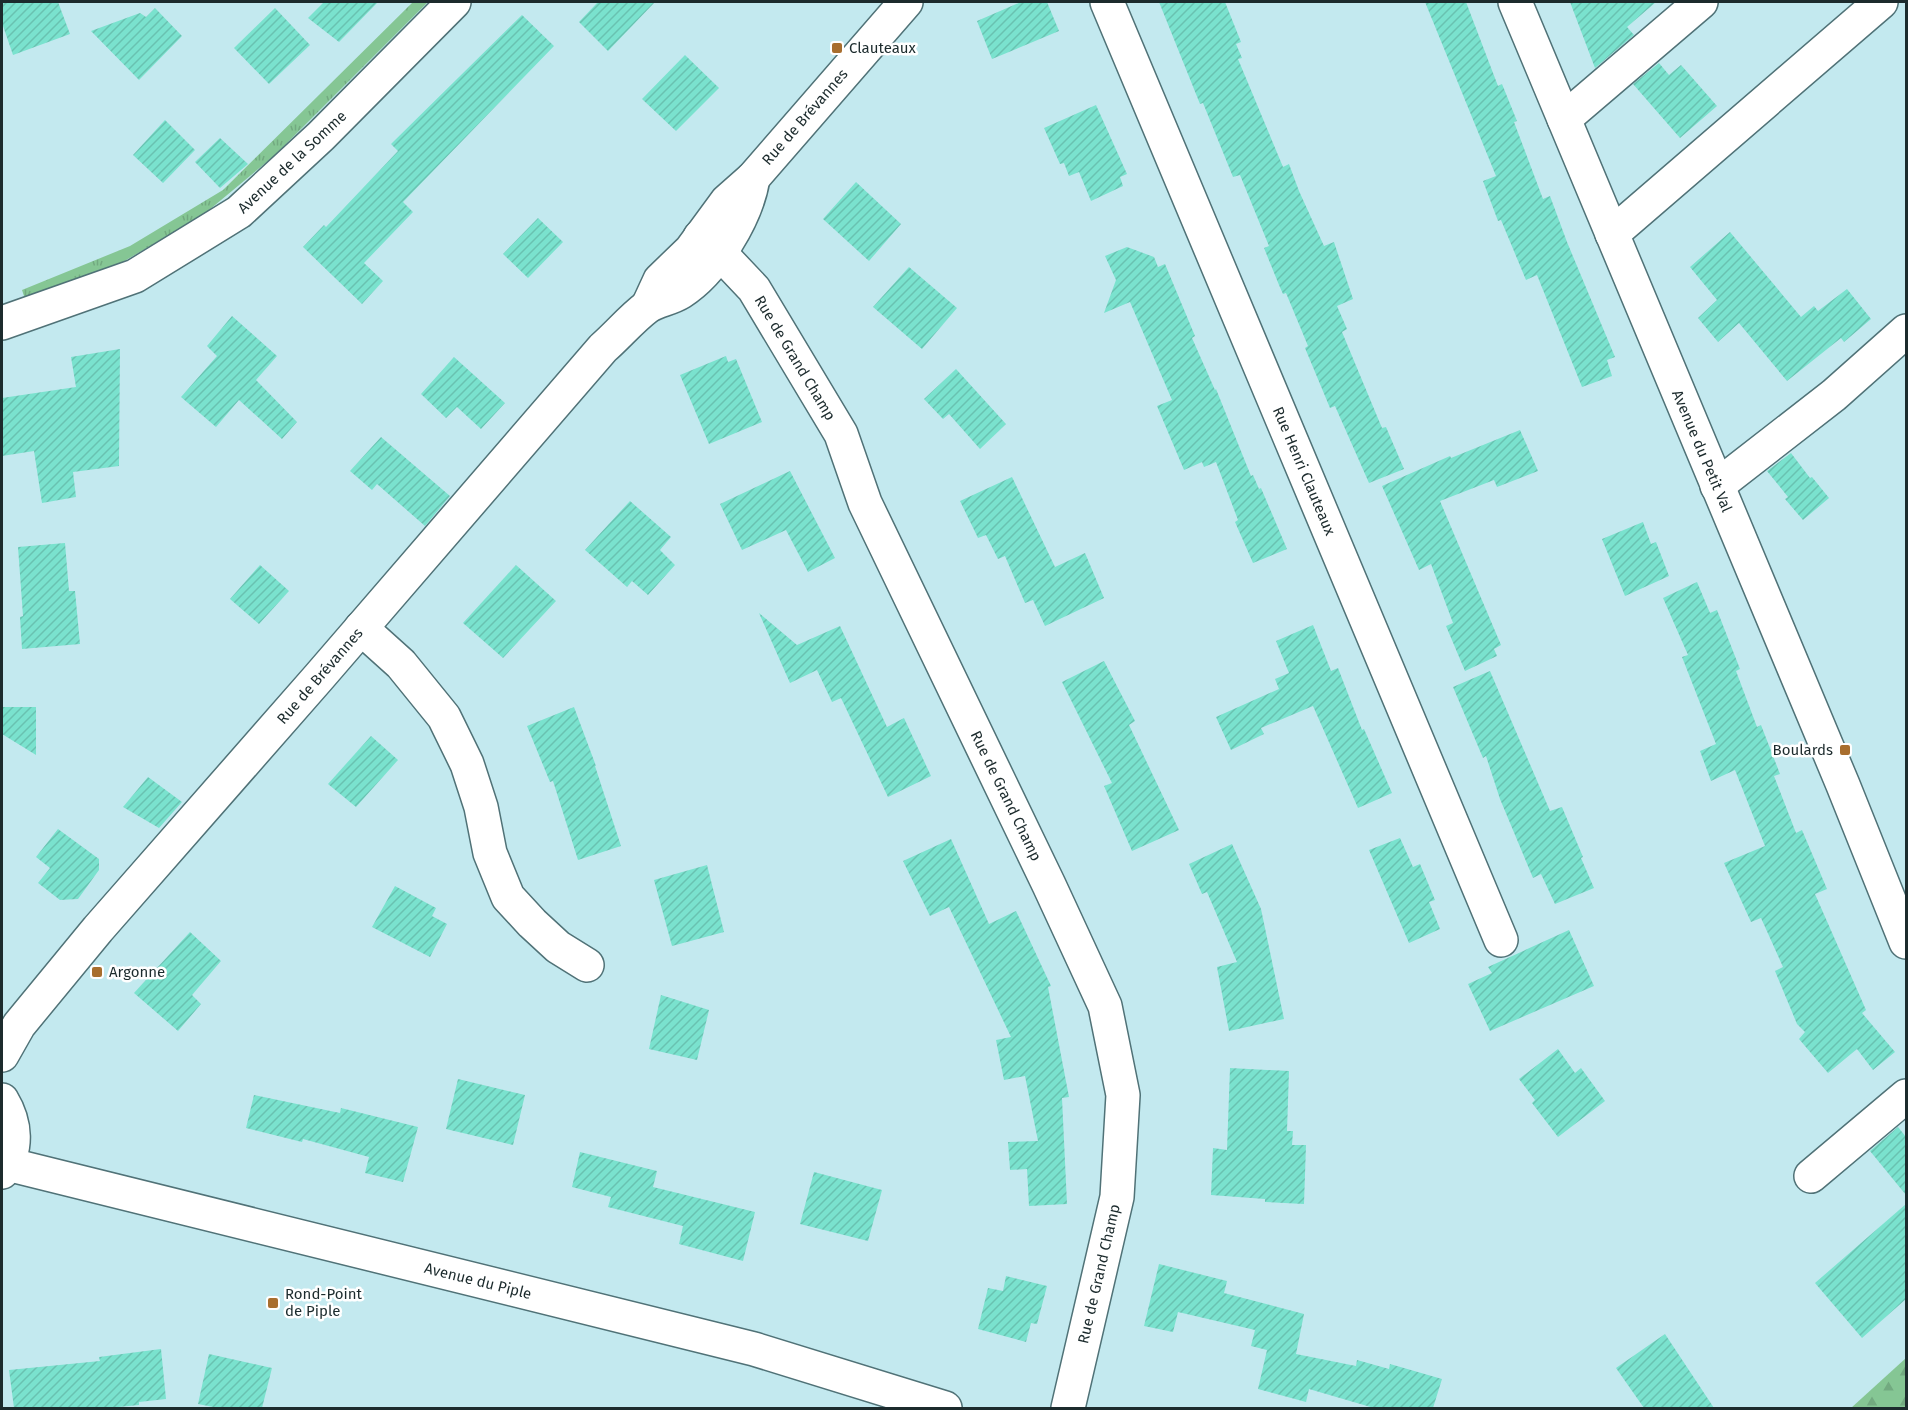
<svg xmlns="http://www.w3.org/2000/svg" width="1908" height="1410" font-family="'Fira Sans',sans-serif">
  <defs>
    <pattern id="grass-tufts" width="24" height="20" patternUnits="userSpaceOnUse" patternTransform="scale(1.5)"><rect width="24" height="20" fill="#85c694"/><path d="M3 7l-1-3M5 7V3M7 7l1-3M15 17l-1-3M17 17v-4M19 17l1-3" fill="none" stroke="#72aa80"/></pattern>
    <pattern id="forest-firs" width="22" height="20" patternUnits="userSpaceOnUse" patternTransform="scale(1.5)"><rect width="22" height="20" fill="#85c694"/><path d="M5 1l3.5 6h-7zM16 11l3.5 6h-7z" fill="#72aa80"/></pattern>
    <pattern id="building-hatch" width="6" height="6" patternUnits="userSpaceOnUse" patternTransform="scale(1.5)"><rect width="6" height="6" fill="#7ae2ce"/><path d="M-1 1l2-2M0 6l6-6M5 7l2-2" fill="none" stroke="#69c2b1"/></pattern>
  </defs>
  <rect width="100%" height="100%" fill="#c3e9ef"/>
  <polygon fill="url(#grass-tufts)" points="413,2 428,2 274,156 203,215 121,263 25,299 22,290 130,246 223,190"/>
  <polygon fill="url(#forest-firs)" points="1906,1358 1906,1408 1851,1408"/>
  <g fill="url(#building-hatch)">
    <polygon points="2,2 58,2 70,34 13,55 2,23"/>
    <polygon points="324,2 378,2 339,42 308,18"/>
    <polygon points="598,2 655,2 608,51 579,22"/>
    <polygon points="1021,2 1047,2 1059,31 992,59 977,21"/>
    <polygon points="1159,2 1225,2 1241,42 1236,44 1242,58 1238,59 1283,167 1289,164 1299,191 1324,246 1334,242 1353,299 1337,306 1347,329 1342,332 1382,428 1386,427 1404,469 1369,483 1335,406 1330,408 1305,348 1308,346 1286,293 1283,294 1279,285 1264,248 1269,246 1240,175 1233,177 1203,103 1200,104"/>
    <polygon points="1425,2 1466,2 1498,86 1502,84 1517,121 1514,122 1543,199 1550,196 1567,242 1615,357 1607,360 1612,376 1582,387 1537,275 1526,280 1501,220 1498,221 1483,181 1496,176"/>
    <polygon points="1570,2 1656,2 1627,27 1634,35 1595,68"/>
    <polygon points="155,8 182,36 139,80 91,31 140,13 146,17"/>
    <polygon points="275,8 310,45 269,84 234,48"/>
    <polygon points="522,15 554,46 403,202 413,212 364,263 383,281 362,304 303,247 324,225 326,227 398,151 391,144"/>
    <polygon points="685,55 719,88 676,131 642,99"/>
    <polygon points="1659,63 1669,75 1681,65 1717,106 1680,138 1633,84"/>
    <polygon points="1096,105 1127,174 1120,177 1123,186 1091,201 1079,172 1069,176 1064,163 1060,164 1044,128"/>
    <polygon points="165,120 195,150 163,183 133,155"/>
    <polygon points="220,138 248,164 220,188 195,162"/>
    <polygon points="856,182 901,224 869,261 823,219"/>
    <polygon points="538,218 563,242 528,278 503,254"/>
    <polygon points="1730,232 1801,317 1814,306 1818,311 1847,289 1871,319 1844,342 1841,338 1787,381 1739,323 1718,342 1698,318 1717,300 1690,267"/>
    <polygon points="1127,247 1154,257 1158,267 1165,264 1195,336 1192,338 1215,390 1216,389 1251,476 1253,475 1259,489 1261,488 1287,549 1253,563 1235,522 1238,520 1216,462 1204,467 1202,462 1184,470 1157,406 1172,400 1130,302 1104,313 1116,280 1105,256"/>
    <polygon points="909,267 957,308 922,349 873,307"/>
    <polygon points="232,316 277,356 256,380 297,422 282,439 239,400 216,427 181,397 217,356 207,346"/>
    <polygon points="120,349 119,466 73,472 76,497 42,503 34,451 2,456 2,398 76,387 71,357"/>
    <polygon points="726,356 728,362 736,359 762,422 709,444 680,375"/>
    <polygon points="454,357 505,403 481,429 457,407 446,418 421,394"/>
    <polygon points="956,369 1006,424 980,449 949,414 943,419 924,399"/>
    <polygon points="1520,430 1538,471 1497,487 1494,480 1440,501 1501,645 1494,649 1497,656 1465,671 1446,626 1453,623 1431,564 1419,570 1382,486 1450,456 1451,458"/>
    <polygon points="381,437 450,496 425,526 377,484 372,490 350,471"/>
    <polygon points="1791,453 1810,478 1812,477 1829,498 1803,520 1785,499 1788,497 1767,471"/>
    <polygon points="790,471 835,558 808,572 786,530 742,550 720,504"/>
    <polygon points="1012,477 1055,567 1085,553 1104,598 1045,626 1033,600 1025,603 1005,556 998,559 986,535 978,538 960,501"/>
    <polygon points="630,501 671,537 660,550 675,565 648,595 632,581 627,587 585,550"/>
    <polygon points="1643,522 1651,544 1656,542 1669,576 1625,596 1602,539"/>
    <polygon points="65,543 69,591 75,591 80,644 22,649 20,617 23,616 18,547"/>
    <polygon points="260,565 289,591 259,624 230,599"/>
    <polygon points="516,565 556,601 503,658 463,623"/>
    <polygon points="1697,582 1710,613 1717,610 1740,669 1736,671 1757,727 1761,725 1780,774 1774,776 1796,833 1802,830 1827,889 1815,894 1866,1010 1862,1013 1895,1052 1873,1070 1857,1049 1828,1073 1799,1039 1805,1032 1797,1024 1775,971 1783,967 1761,918 1751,922 1724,863 1765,846 1735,770 1711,781 1700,751 1716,744 1682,657 1688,655 1663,598"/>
    <polygon points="759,613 797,645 840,626 887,727 904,718 931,776 888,797 841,698 832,702 817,670 790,683"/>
    <polygon points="1313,625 1331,671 1338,668 1362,730 1364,729 1392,793 1358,808 1313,706 1261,728 1264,734 1231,750 1216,717 1279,689 1275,679 1289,673 1276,641"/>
    <polygon points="1104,661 1135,721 1129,725 1179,830 1132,851 1104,786 1112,783 1062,682"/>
    <polygon points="1490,671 1550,811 1562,807 1583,857 1581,858 1594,888 1555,904 1541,874 1533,878 1500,799 1486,756 1483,758 1453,687"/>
    <polygon points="2,707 36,707 36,755 2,734"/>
    <polygon points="574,707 596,766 595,766 621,846 578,860 553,781 550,782 527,726"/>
    <polygon points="371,736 398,760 356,807 328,784"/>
    <polygon points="148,777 182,802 159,828 123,807"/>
    <polygon points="58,829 99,859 99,870 78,899 60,900 38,883 50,868 36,857"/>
    <polygon points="1400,838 1413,867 1420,864 1435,900 1429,902 1440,929 1409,943 1369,850"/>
    <polygon points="951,839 989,924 1016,911 1051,986 1048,987 1069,1097 1062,1098 1067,1204 1029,1206 1027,1169 1010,1170 1008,1142 1038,1141 1025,1076 1004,1080 996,1040 1011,1037 949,907 930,916 903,861"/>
    <polygon points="1232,844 1261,909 1284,1019 1229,1031 1217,967 1237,962 1207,892 1202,894 1189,864"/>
    <polygon points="707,865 724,932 672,946 654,880"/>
    <polygon points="395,886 436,908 432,916 447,924 430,957 372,927"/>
    <polygon points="1569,930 1594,986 1490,1031 1468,984 1492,973 1488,967"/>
    <polygon points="190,932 221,961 192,995 201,1004 178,1031 134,993"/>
    <polygon points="661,995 709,1010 697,1060 649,1049"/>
    <polygon points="1558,1049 1575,1073 1581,1068 1605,1101 1558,1137 1532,1103 1535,1100 1519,1079"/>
    <polygon points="1230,1068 1289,1071 1287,1131 1293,1131 1292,1145 1306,1145 1304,1204 1265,1202 1265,1199 1211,1195 1213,1148 1227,1150"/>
    <polygon points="458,1079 525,1095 513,1145 446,1129"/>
    <polygon points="254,1095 340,1113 341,1108 418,1127 403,1182 365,1173 369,1157 303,1139 302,1142 246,1128"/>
    <polygon points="1898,1127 1906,1137 1906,1195 1870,1151"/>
    <polygon points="580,1152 657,1171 653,1187 755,1212 743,1261 679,1244 683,1226 608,1207 611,1197 572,1187"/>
    <polygon points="814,1172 882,1190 868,1241 800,1224"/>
    <polygon points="1906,1204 1906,1299 1862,1338 1815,1283"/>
    <polygon points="1159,1264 1227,1281 1224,1293 1304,1314 1296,1354 1356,1366 1357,1360 1389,1369 1390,1364 1442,1379 1433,1408 1374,1408 1309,1389 1306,1402 1258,1389 1267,1350 1251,1346 1255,1330 1178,1312 1173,1332 1144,1326"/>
    <polygon points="1006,1276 1047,1286 1037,1324 1031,1323 1026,1342 978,1329 988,1288 1003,1291"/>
    <polygon points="1665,1334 1714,1408 1644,1408 1616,1368"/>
    <polygon points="161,1349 166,1399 139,1402 139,1405 108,1408 14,1408 9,1370 100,1361 99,1357"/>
    <polygon points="209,1354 272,1368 262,1408 218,1408 198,1404"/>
  </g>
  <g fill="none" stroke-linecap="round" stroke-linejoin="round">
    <g stroke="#507277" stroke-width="36">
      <g id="minor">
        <polyline points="1107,2 1501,940"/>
        <polyline points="1515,2 1843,785 1906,942"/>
        <polyline points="1564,119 1701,2"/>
        <polyline points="1612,234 1881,2"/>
        <polyline points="700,237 719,252 754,289 841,434 865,503 1049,885 1105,1006 1123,1095 1117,1197 1068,1408"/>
        <polyline points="648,306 660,280 691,250 727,201 753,178 906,2"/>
        <polyline points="2,323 135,276 239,212 321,136 454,2"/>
        <polyline points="1717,486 1834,395 1906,331"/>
        <polyline points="361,628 401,664 444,717 467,764 481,807 490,853 508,897 532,923 558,947 587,965"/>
        <path d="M2 1055 19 1025 98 929 319 677 603 348C618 335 631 319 647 307 657 300 670 299 681 292 714 271 747 217 753 178"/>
        <path d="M2 1100C16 1123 18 1149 2 1172"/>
        <polyline points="7,1164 754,1349 945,1408"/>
        <polyline points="1811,1176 1906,1096"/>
      </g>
    </g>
    <use href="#minor" stroke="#fff" stroke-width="33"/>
  </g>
  <g fill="#a86e2e" stroke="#fff" stroke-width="2">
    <rect x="831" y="42" width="12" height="12" rx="3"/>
    <rect x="1839" y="744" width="12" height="12" rx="3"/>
    <rect x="91" y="966" width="12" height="12" rx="3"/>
    <rect x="267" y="1297" width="12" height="12" rx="3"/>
  </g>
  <g text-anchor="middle" stroke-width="5" stroke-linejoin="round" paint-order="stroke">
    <g font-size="15" fill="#1c2b2d" stroke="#fff" text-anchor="start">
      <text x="849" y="53">Clauteaux</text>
      <text x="1833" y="755" text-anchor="end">Boulards</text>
      <text x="109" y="977">Argonne</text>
      <text x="285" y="1299">Rond-Point<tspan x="285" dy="17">de Piple</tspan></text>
    </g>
    <g font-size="15" fill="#1c2b2d" stroke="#fff">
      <text transform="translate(805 117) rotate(-49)" y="5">Rue de Brévannes</text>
      <text transform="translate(292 162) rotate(-43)" y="5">Avenue de la Somme</text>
      <text transform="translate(795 358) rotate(59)" y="5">Rue de Grand Champ</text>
      <text transform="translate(1702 451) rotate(67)" y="5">Avenue du Petit Val</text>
      <text transform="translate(1304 471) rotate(67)" y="5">Rue Henri Clauteaux</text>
      <text transform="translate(320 676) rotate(-49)" y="5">Rue de Brévannes</text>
      <text transform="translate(1006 796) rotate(64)" y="5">Rue de Grand Champ</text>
      <text transform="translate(1099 1274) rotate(-77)" y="5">Rue de Grand Champ</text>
      <text transform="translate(478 1281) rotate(14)" y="5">Avenue du Piple</text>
    </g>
  </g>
  <rect width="1908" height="1410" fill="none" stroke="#1c2b2d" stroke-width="6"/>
</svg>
